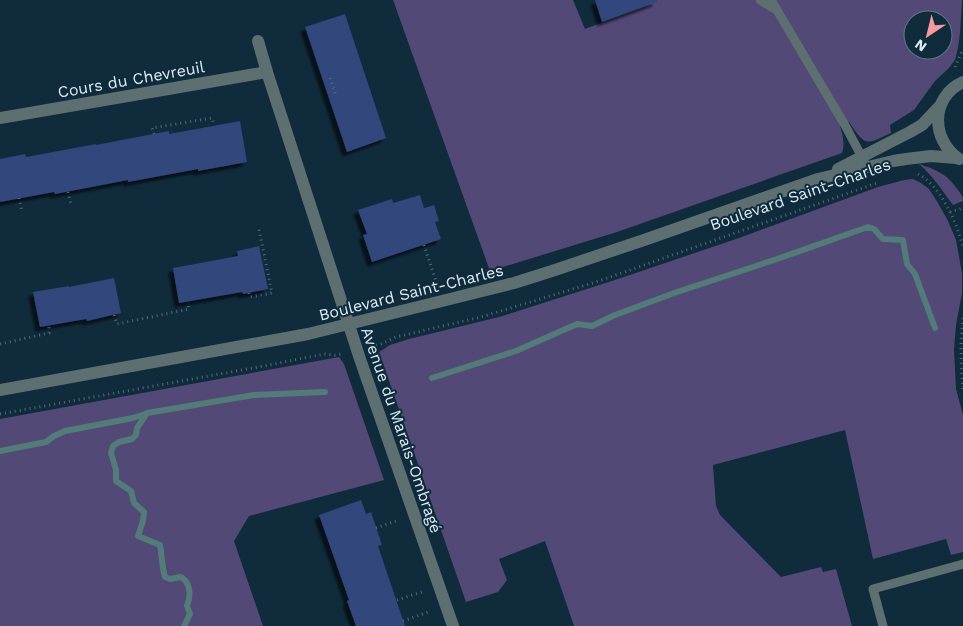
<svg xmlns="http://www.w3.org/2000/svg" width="963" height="626" font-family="'Work Sans',sans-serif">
  <defs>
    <filter id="shadow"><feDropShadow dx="-4.5" dy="4.5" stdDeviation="1" flood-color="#0009"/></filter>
  </defs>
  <rect width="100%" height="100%" fill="#102b3c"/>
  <g fill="#534977" fill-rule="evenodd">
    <path d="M393 0H573L585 29 651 4 650 0H962L960 33 958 48 955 60 948 69 935 81 914 110 890 125 891 133C865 145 866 147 849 122L840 126C843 135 845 144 842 153L617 232 490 271ZM913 20H943V50H913Z"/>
    <path d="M919 164C937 170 947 174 958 190 961 194 963 197 963 201L953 205C941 189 934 177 919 164Z"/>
    <polygon points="913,179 921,183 929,189 938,203 948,221 956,240 962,273 962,293 956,325 954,349 956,389 963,415 963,552 951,555 946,539 873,559 845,430 713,465 716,506 720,515 781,577 821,567 823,572 836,569 852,626 574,626 545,541 499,559 507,580 498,592 466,602 379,352 390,345 409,339 499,317 615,280 739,238 878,187 904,180"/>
    <polygon points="339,357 344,364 384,480 249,516 234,541 263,626 0,626 0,419"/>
  </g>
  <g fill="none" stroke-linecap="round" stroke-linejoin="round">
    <g stroke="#527b79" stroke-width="6">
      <polyline points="432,378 516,351 577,324 592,326 615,315 677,292 777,259 868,227 874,229 883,239 903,240 907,264 915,274 935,328"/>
      <polyline points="0,451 46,442 54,436 65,431 133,418 145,414"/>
      <path d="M184 626 190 614 187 606C191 596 191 583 181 577L170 579 165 577C162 567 162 556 160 545L138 536 143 521 144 512 134 503 131 491 116 481V470L111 453 113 446 119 442 132 439 136 435 137 428 147 413 254 395 325 392"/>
    </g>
  </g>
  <g fill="#30467b" filter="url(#shadow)">
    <polygon points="595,0 657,0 657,2 602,22"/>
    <polygon points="345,14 386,138 347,152 305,27"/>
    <polygon points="240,121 247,162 198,171 198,169 128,182 128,180 55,194 54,192 0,202 0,159 25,154 26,157 96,144 96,145 169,131 169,134"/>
    <polygon points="420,195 424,208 434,205 439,221 435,222 441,239 372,262 363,235 367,234 358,210 392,199 393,203"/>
    <polygon points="259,246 268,289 243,294 242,292 179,303 173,268 238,256 237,251"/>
    <polygon points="114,278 121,313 87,321 86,319 40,327 33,292 69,286 69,287"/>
    <polygon points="361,500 366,514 371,512 382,545 378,546 405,626 356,626 347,601 349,600 319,515"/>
  </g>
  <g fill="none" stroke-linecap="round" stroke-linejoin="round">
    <g stroke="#536a79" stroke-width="3" stroke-dasharray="1 4" stroke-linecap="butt">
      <polyline points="955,67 963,49"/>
      <polyline points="330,78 336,96"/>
      <polyline points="154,134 152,128 212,118 214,125"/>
      <path d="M918 174C941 186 957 223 963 247"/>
      <polyline points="68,192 71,204"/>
      <polyline points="19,198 22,211"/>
      <polyline points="950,212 963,208"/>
      <polyline points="424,245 438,287"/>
      <polyline points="249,293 250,297 272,293 259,229"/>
      <polyline points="114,315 117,324 189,309 188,302"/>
      <path d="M963 318C960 342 961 366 963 390"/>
      <polyline points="0,344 49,333 49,326"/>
      <polyline points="371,346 381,344 396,337 481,317 596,282 877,183"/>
      <polyline points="0,414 269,365 324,354 335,355 341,354"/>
      <polyline points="376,528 399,520"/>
      <polyline points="397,600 425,591"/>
      <polyline points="403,621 431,611"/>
    </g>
    <g stroke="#5e6f72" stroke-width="9">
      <polyline points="760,0 775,9"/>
      <polyline points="771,0 846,127 864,161"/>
      <polyline points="883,626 873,589 963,564"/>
    </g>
    <g stroke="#5e6f72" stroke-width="12">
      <polyline points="258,41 267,72 360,359 453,626"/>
      <polyline points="0,118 267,72"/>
    </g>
    <g stroke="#5e6f72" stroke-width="12">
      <path d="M959 159C931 140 930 97 963 82"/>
      <polyline points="838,169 910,132 922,125 940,106"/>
      <polyline points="0,390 308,334 442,301 514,283 552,271 647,239 818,179 893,161 906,159 931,156 956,158"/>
    </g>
  </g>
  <g text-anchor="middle" stroke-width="4" stroke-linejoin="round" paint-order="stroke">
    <g font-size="16" fill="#ddedf8" stroke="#102b3c">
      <text transform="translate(131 79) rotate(-10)" y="6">Cours du Chevreuil</text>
      <text transform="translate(800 194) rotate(-19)" y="6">Boulevard Saint-Charles</text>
      <text transform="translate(411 292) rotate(-14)" y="6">Boulevard Saint-Charles</text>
      <text transform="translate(402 430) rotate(71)" y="6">Avenue du Marais-Ombragé</text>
    </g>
  </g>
  <g transform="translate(928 35) rotate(215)"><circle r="24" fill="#102b3c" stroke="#627987"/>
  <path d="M0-4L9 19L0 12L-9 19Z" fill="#f49aa0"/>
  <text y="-8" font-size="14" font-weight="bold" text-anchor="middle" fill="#ddedf8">N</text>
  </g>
</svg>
